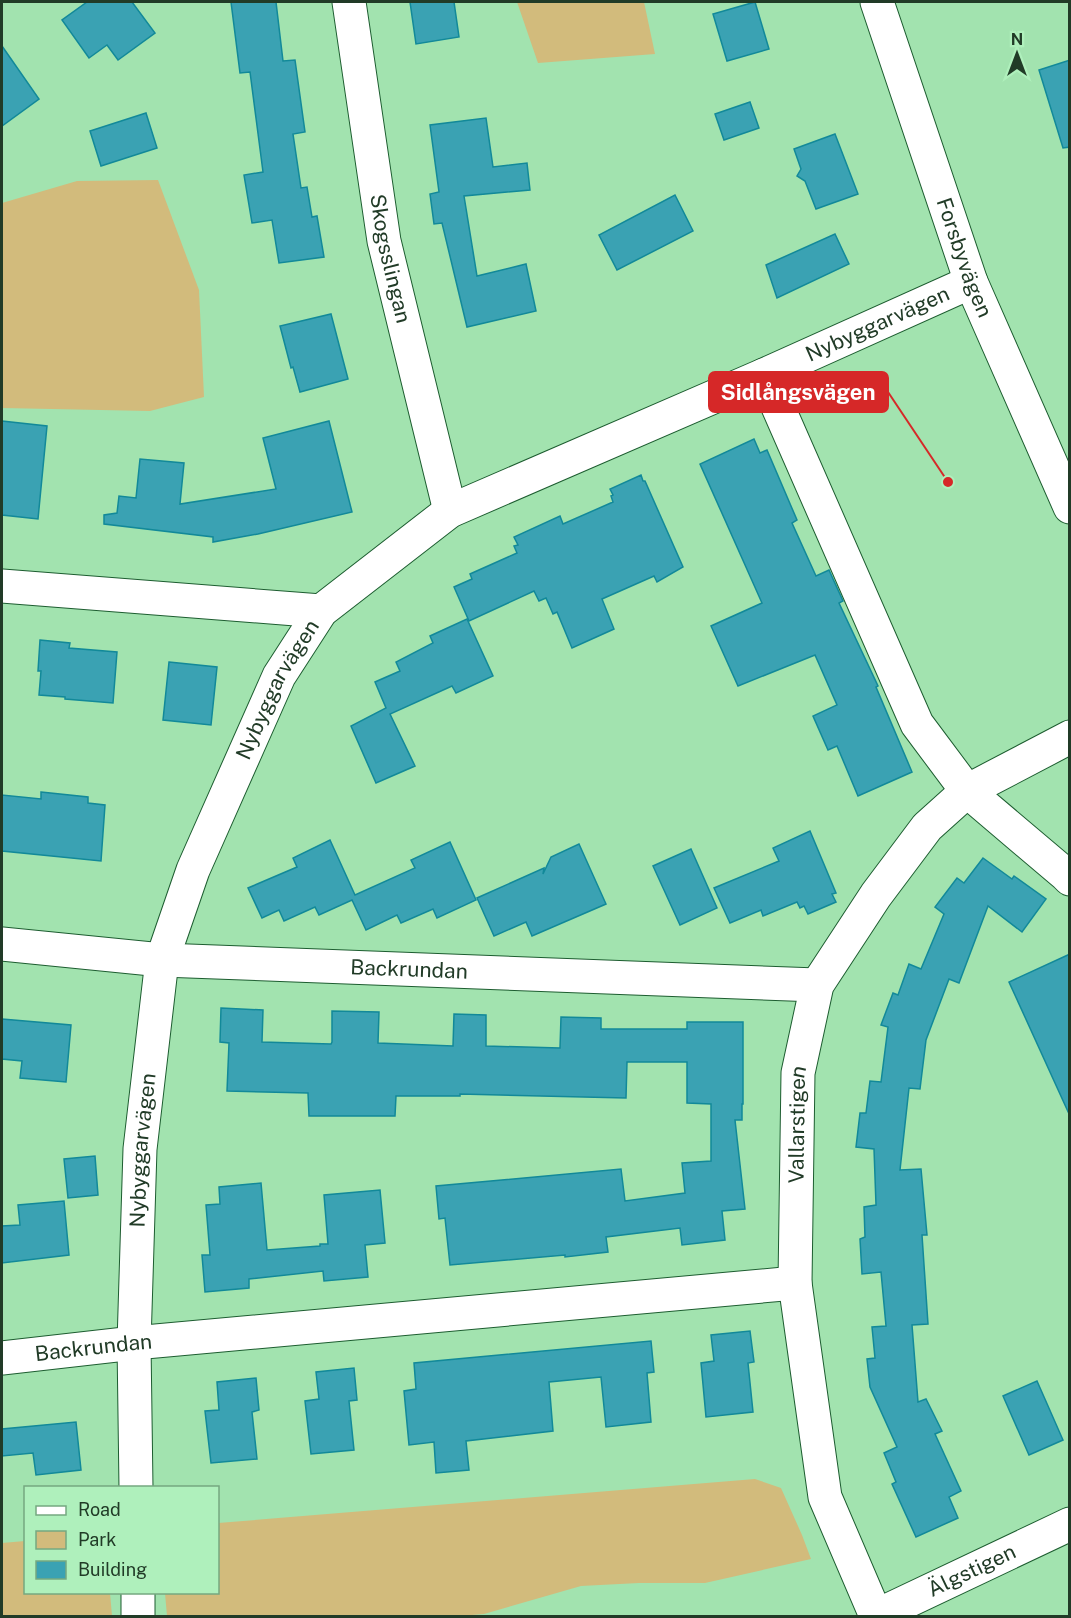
<svg xmlns="http://www.w3.org/2000/svg" width="1071" height="1618" font-family="'Public Sans',sans-serif">
  <rect width="100%" height="100%" fill="#a2e3af"/>
  <g fill="#d2bb7c">
    <polygon points="517,2 644,2 655,54 538,63"/>
    <polygon points="158,180 199,290 204,397 150,411 2,408 2,203 77,181"/>
    <polygon points="755,1479 781,1488 802,1535 811,1559 705,1583 639,1583 581,1586 484,1614 460,1616 167,1616 165,1593 218,1592 218,1523"/>
    <polygon points="25,1541 26,1592 110,1593 112,1616 2,1616 2,1543"/>
  </g>
  <g fill="#3aa2b3" stroke="#128999" stroke-width="1.5">
    <polygon points="87,2 132,2 155,33 118,60 107,45 89,58 62,20"/>
    <polygon points="231,2 276,2 283,61 295,60 305,132 293,134 301,188 307,187 312,217 317,216 324,257 279,263 272,220 252,223 244,175 263,172 250,72 240,73"/>
    <polygon points="410,2 454,2 459,37 416,44"/>
    <polygon points="755,2 769,49 727,61 713,14"/>
    <polygon points="2,46 39,99 2,126"/>
    <polygon points="1070,60 1070,147 1063,148 1039,70"/>
    <polygon points="750,102 759,128 724,140 715,114"/>
    <polygon points="146,113 157,148 101,166 90,131"/>
    <polygon points="486,118 493,167 527,163 530,190 464,196 477,276 526,264 536,311 467,327 442,223 434,224 430,194 439,192 430,125"/>
    <polygon points="835,134 858,194 816,209 805,181 797,176 801,169 794,149"/>
    <polygon points="675,195 693,231 617,270 599,235"/>
    <polygon points="835,234 849,264 777,298 766,265"/>
    <polygon points="331,314 348,379 300,392 293,367 291,368 280,326"/>
    <polygon points="2,421 47,426 38,519 2,515"/>
    <polygon points="329,421 352,512 258,534 213,542 213,537 104,524 104,515 117,513 119,496 136,498 140,459 184,463 180,504 276,489 263,438"/>
    <polygon points="754,439 760,453 767,450 797,520 792,523 816,576 829,570 843,601 839,603 878,686 876,687 912,772 858,796 837,746 828,750 813,716 837,705 815,655 738,686 711,626 762,603 700,464"/>
    <polygon points="641,475 643,481 645,481 683,567 657,582 654,576 602,599 614,629 572,648 557,612 553,614 546,598 539,601 534,591 469,621 454,587 472,579 470,574 517,553 514,546 518,545 514,537 560,516 563,524 613,502 611,496 613,495 610,489"/>
    <polygon points="467,619 493,676 456,693 452,686 390,714 415,766 376,783 351,726 386,708 375,682 400,671 396,662 433,643 430,636"/>
    <polygon points="40,640 70,643 69,648 117,652 113,703 65,699 65,697 39,695 41,671 38,671"/>
    <polygon points="169,662 217,667 211,725 163,720"/>
    <polygon points="41,792 88,797 88,803 105,805 101,861 2,851 2,795 41,799"/>
    <polygon points="810,831 836,893 832,894 836,902 808,914 804,906 800,908 797,902 763,916 761,910 730,923 714,888 779,861 773,848"/>
    <polygon points="330,840 355,895 415,868 411,860 450,842 476,900 437,918 433,909 401,923 397,915 366,930 352,900 319,915 315,907 284,921 279,910 262,918 248,888 297,867 293,858"/>
    <polygon points="579,844 606,904 532,936 526,922 494,936 477,898 544,868 543,874 551,857"/>
    <polygon points="691,849 717,908 680,925 653,866"/>
    <polygon points="983,858 1012,879 1014,876 1046,899 1022,932 988,906 959,983 949,979 926,1040 920,1089 909,1088 900,1170 921,1169 927,1235 922,1235 928,1324 912,1325 918,1402 926,1399 942,1431 935,1434 961,1491 949,1497 958,1518 916,1537 892,1484 896,1482 884,1453 897,1447 870,1387 867,1359 875,1358 872,1327 886,1326 881,1272 862,1274 860,1239 865,1237 864,1207 876,1205 874,1149 856,1147 860,1113 866,1113 870,1081 881,1082 888,1027 881,1025 893,993 898,995 909,964 921,969 944,914 935,907 957,878 964,883"/>
    <polygon points="1070,954 1070,1116 1009,982"/>
    <polygon points="221,1008 263,1010 262,1042 331,1044 332,1042 332,1011 379,1012 378,1043 453,1046 454,1014 486,1015 486,1046 560,1048 561,1017 601,1018 601,1029 687,1029 687,1022 743,1022 743,1104 742,1104 742,1120 735,1120 745,1209 722,1211 725,1240 682,1245 680,1228 606,1237 608,1252 565,1257 565,1255 450,1265 445,1218 439,1219 436,1186 621,1169 625,1201 685,1193 682,1163 711,1161 711,1104 687,1103 687,1062 627,1062 626,1098 460,1094 460,1096 396,1096 395,1116 309,1116 308,1093 227,1091 229,1043 220,1042"/>
    <polygon points="2,1019 71,1025 66,1082 20,1078 22,1061 2,1059"/>
    <polygon points="95,1156 98,1195 68,1198 64,1159"/>
    <polygon points="261,1183 267,1250 320,1246 320,1244 328,1244 324,1195 380,1190 385,1243 365,1245 368,1277 324,1281 323,1271 249,1279 249,1288 205,1292 202,1255 210,1255 206,1205 220,1204 219,1187"/>
    <polygon points="64,1201 69,1255 2,1263 2,1226 20,1225 18,1205"/>
    <polygon points="750,1331 754,1362 748,1363 753,1412 706,1417 701,1363 714,1361 711,1335"/>
    <polygon points="651,1341 654,1372 647,1373 651,1422 606,1427 601,1377 549,1382 553,1431 466,1441 469,1470 436,1473 434,1442 409,1445 404,1391 416,1389 414,1363"/>
    <polygon points="354,1368 357,1400 349,1401 354,1450 311,1454 305,1401 319,1399 316,1372"/>
    <polygon points="256,1378 259,1410 252,1412 257,1459 211,1463 205,1411 219,1410 217,1382"/>
    <polygon points="1037,1381 1063,1440 1029,1455 1003,1396"/>
    <polygon points="76,1422 81,1470 36,1475 33,1453 2,1456 2,1429"/>
  </g>
  <g fill="none" stroke-linecap="round" stroke-linejoin="round">
    <g stroke="#1d5d30" stroke-width="35">
      <g id="minor">
        <path id="s1" d="M349 2 384 241 450 511"/>
        <path id="s2" d="M877 2 971 282 1070 507"/>
        <polyline points="764,375 917,724 967,791 1066,875 1070,879"/>
        <polyline points="2,586 321,611"/>
        <path id="s3" d="M2 944 162 960 817 985"/>
        <path id="s4" d="M2 1358 134 1343 795 1283"/>
        <path id="s5" d="M136 1488 134 1343 140 1149 162 960 193 870 279 676 321 611 450 511 764 375 971 282"/>
        <polyline points="138,1592 138,1616"/>
        <path id="s6" d="M876 1616 825 1497 795 1283 798 1073 817 985 876 895 927 827 967 791 1070 737"/>
        <path id="s7" d="M876 1616 1070 1524"/>
      </g>
    </g>
    <use href="#minor" stroke="#fff" stroke-width="33"/>
  </g>
  <g text-anchor="middle" stroke-width="4.5" stroke-linejoin="round" paint-order="stroke">
    <g font-size="21" fill="#213b27" stroke="#aff0bc">
      <text dy="7" stroke="none"><textPath href="#s1" startOffset="260">Skogsslingan</textPath></text>
      <text dy="7" stroke="none"><textPath href="#s2" startOffset="270">Forsbyvägen</textPath></text>
      <text dy="7" stroke="none"><textPath href="#s5" startOffset="1544">Nybyggarvägen</textPath></text>
      <text dy="7" stroke="none"><textPath href="#s5" startOffset="824">Nybyggarvägen</textPath></text>
      <text dy="7" stroke="none"><textPath href="#s3" startOffset="408">Backrundan</textPath></text>
      <text dy="7" stroke="none"><textPath href="#s6" startOffset="504">Vallarstigen</textPath></text>
      <text dy="7" stroke="none"><textPath href="#s5" startOffset="338">Nybyggarvägen</textPath></text>
      <text dy="7" stroke="none"><textPath href="#s4" startOffset="92">Backrundan</textPath></text>
      <text dy="7" stroke="none"><textPath href="#s7" startOffset="106">Älgstigen</textPath></text>
    </g>
  </g>
  <path fill="none" stroke="#d62828" stroke-width="2" d="M948 482L888 392"/>
  <circle fill="#d62828" stroke="#aff0bc" stroke-width="2" cx="948" cy="482" r="6"/>
  <rect fill="#d62828" stroke="#d62828" stroke-width="2" x="709" y="372" width="179" height="40" rx="6"/>
  <g font-size="22" text-anchor="middle" font-weight="bold" fill="#fff">
    <text x="798" y="400">Sidlångsvägen</text>
  </g>
  <rect width="1071" height="1618" fill="none" stroke="#213b27" stroke-width="6"/>
  <rect x="24" y="1486" width="195" height="108" fill="#aff0bc" stroke="#76a880" stroke-width="1.5"/>
  <rect x="36" y="1506" width="30" height="9" fill="#ffffff" stroke="#76a880" stroke-width="1.5"/>
  <text x="78" y="1516" font-size="18" fill="#213b27">Road</text>
  <rect x="36" y="1531" width="30" height="18" fill="#d2bb7c" stroke="#76a880" stroke-width="1.5"/>
  <text x="78" y="1546" font-size="18" fill="#213b27">Park</text>
  <rect x="36" y="1561" width="30" height="18" fill="#3aa2b3" stroke="#76a880" stroke-width="1.5"/>
  <text x="78" y="1576" font-size="18" fill="#213b27">Building</text>
  <g transform="translate(1017 54)" stroke="#aff0bc" stroke-width="4.5" paint-order="stroke">
  <path d="M0-4.5L10 22L0 15L-10 22Z" fill="#213b27"/>
  <text y="-9" font-size="16" font-weight="bold" text-anchor="middle" fill="#213b27">N</text>
  </g>
</svg>
